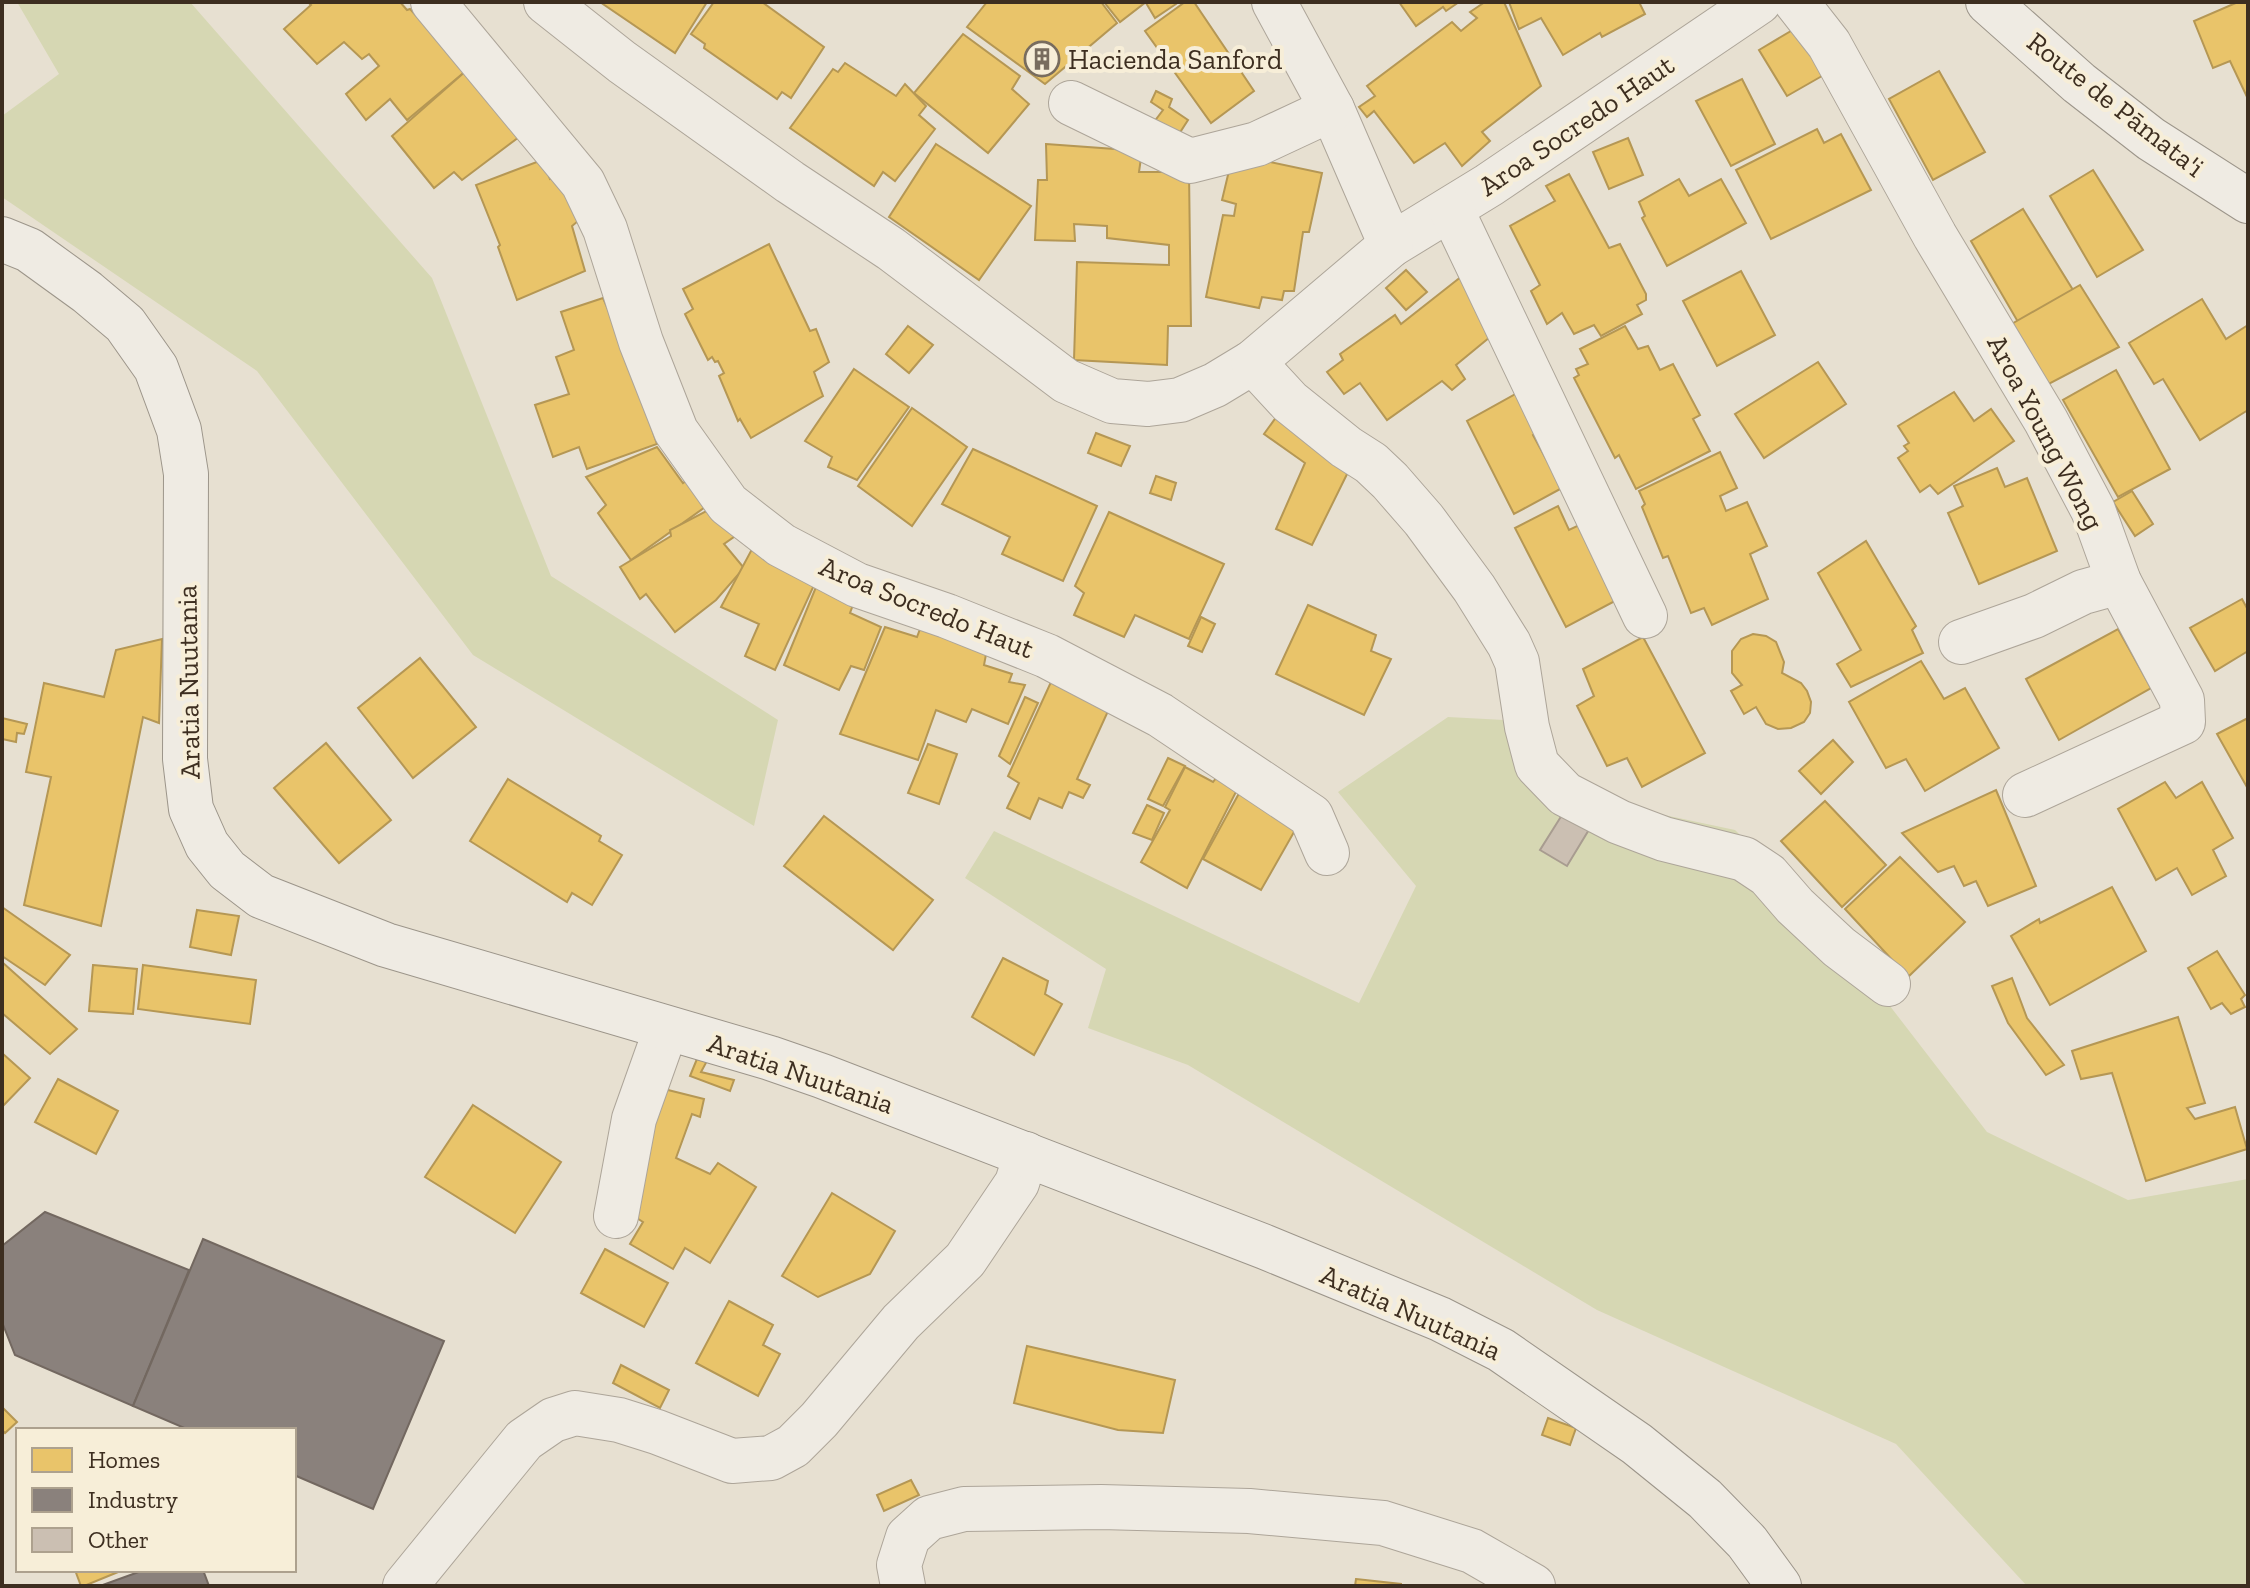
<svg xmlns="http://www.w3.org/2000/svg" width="2250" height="1588" font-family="'Zilla Slab',serif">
  <rect width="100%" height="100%" fill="#e7e0d1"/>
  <g fill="#d6d7b3">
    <polygon points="17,2 190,2 432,278 551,576 778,720 754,826 473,655 257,371 2,197 2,116 59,74"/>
    <polygon points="1448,717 1523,721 1576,784 1636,809 1735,830 1816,910 1987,1132 2128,1200 2248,1179 2248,1586 2027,1586 1896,1444 1597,1310 1188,1065 1088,1028 1106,969 965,878 994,831 1359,1003 1416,886 1338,792"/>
  </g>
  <g fill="#e9c46a" stroke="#b59754" stroke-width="2">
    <polygon points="308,2 400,2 407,10 410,9 467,70 407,120 390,99 366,120 346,94 379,66 369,54 362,59 344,42 317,64 284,29 311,5"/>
    <polygon points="600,2 707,2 675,53"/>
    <polygon points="714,2 762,2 824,47 791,98 782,92 777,99 704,48 705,44 691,34"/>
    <polygon points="987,2 1101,2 1117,23 1045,84 967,27"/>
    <polygon points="1104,2 1146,2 1120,22"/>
    <polygon points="1147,2 1175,2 1176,4 1155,18 1146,3"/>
    <polygon points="1185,2 1194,2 1254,91 1211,123 1145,31"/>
    <polygon points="1399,2 1459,2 1446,11 1443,7 1416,26"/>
    <polygon points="1485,2 1504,2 1541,86 1482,132 1490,141 1462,166 1445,143 1414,163 1374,111 1367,117 1359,107 1375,96 1367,86 1452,22 1461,31 1477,18 1470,12"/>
    <polygon points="1509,2 1639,2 1645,14 1602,37 1600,33 1563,55 1541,18 1519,29"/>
    <polygon points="2238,2 2248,2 2248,99 2230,61 2213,68 2194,21"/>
    <polygon points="1801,25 1829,72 1787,96 1759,50"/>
    <polygon points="963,34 1020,76 1012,89 1029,104 988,153 914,93"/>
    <polygon points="845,63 896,96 905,84 926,106 919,115 935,129 895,181 883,172 874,186 790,128 833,69 838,72"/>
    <polygon points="467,70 519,137 462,180 454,172 434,188 392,136"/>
    <polygon points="1939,71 1985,152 1933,180 1889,99"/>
    <polygon points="1742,79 1775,144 1731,166 1696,101"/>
    <polygon points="1156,91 1172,99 1169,107 1188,120 1177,137 1154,122 1163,110 1151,102"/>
    <polygon points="1817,129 1824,143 1841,134 1871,190 1771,239 1736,170"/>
    <polygon points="1628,138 1643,175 1609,189 1593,152"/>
    <polygon points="936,144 1031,206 979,280 889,217"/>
    <polygon points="1046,144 1142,151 1139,172 1189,172 1191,326 1168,326 1167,365 1074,360 1077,262 1169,265 1169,245 1107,238 1107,226 1074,224 1075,241 1035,240 1038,180 1047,180"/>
    <polygon points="1233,154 1322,173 1309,232 1303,232 1294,291 1284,291 1282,300 1262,297 1259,308 1206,297 1223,215 1234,216 1236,204 1222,200"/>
    <polygon points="542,160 550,179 561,175 578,221 572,226 585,271 517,300 498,247 500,245 476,185"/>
    <polygon points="2093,170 2143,250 2097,277 2050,196"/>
    <polygon points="1569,174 1609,248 1620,244 1646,294 1646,300 1637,305 1642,314 1601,336 1594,325 1574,334 1562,313 1547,324 1531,291 1540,285 1510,226 1555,201 1546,186"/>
    <polygon points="1679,179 1689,196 1721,179 1746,223 1667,266 1642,218 1645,216 1639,202"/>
    <polygon points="2023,209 2073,290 2018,322 1971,241"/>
    <polygon points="769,244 810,331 816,329 829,362 814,372 823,396 751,438 740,419 738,421 719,376 724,373 718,361 715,362 712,357 708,360 685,314 693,309 683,289"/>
    <polygon points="1406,270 1427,292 1406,310 1386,288"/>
    <polygon points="1741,271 1775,335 1717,366 1683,301"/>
    <polygon points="1462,276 1490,337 1456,365 1465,379 1452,390 1442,381 1387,420 1360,383 1344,394 1327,372 1343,360 1340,354 1395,315 1401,324"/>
    <polygon points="2080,285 2119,347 2043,387 2008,326"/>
    <polygon points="603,298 620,336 657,444 587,469 579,447 553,457 535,405 569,394 556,357 574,350 561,312"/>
    <polygon points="2202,299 2226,339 2248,325 2248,410 2200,440 2163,379 2154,384 2129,343"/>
    <polygon points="908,326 933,345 909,373 886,354"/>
    <polygon points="1625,326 1638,349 1648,346 1660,370 1673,364 1700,415 1693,419 1710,451 1636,489 1619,455 1615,458 1574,378 1579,375 1576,369 1588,364 1580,349"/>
    <polygon points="1818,362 1846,404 1764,458 1735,414"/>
    <polygon points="854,369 909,407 857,480 828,467 832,457 805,441"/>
    <polygon points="2116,370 2170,469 2118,497 2063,400"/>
    <polygon points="1521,391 1536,433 1533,435 1562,488 1514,514 1467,421"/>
    <polygon points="1954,392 1974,421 1991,409 2014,441 1938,494 1930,485 1920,492 1898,458 1908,451 1904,446 1909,443 1898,426"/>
    <polygon points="912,408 967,447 912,526 858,486"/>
    <polygon points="1282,409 1353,462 1312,545 1276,529 1305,463 1264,434"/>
    <polygon points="1096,433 1130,446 1121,466 1088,453"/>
    <polygon points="657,447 683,483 696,474 715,500 631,560 598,513 606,505 586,477"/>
    <polygon points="973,449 1097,506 1063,581 1002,554 1010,537 942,504"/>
    <polygon points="1720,452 1737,488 1720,496 1726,511 1747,502 1767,546 1750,554 1768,599 1712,625 1704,608 1691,613 1668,556 1663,558 1642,507 1645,504 1639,491"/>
    <polygon points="1997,468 2005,487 2027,478 2057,551 1979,584 1948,513 1963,506 1954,486"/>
    <polygon points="1156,476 1176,483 1171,500 1150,493"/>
    <polygon points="2132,491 2153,524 2135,536 2113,502"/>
    <polygon points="720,504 741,532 724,544 744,568 716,600 675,632 646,594 640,599 620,567 671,536 670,530"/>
    <polygon points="1558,506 1569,530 1592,519 1630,593 1566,627 1515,528"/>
    <polygon points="1109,512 1224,564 1189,639 1135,615 1124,637 1074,615 1084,593 1075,586"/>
    <polygon points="759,536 821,570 775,670 745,656 759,624 721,607"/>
    <polygon points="1866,541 1916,626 1912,630 1923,653 1851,687 1837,664 1861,650 1818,573"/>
    <polygon points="816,587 854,602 850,613 881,627 864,670 851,666 839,690 784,665"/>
    <polygon points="2242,599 2248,610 2248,651 2215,671 2190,628"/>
    <polygon points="1308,605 1376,635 1371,651 1391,659 1364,715 1276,674"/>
    <polygon points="1201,617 1215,624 1202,652 1188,646"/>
    <polygon points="923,621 987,649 984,665 1012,674 1009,682 1025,685 1008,724 972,709 966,722 936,710 918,760 840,734 885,627 917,637"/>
    <polygon points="2118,629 2151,688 2059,740 2026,679"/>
    <polygon points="1753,634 1766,636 1776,642 1784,662 1782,673 1801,683 1807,691 1811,702 1810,713 1804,722 1791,728 1778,729 1766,724 1756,707 1744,714 1731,691 1742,685 1732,673 1732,651 1741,639"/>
    <polygon points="1643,637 1705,753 1642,787 1627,758 1607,766 1577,706 1594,696 1583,669"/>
    <polygon points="162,639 159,723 143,717 101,926 24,905 51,777 26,772 44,683 104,697 116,650"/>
    <polygon points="420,658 476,727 413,778 358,708"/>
    <polygon points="1921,661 1944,699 1965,688 1999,748 1925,791 1906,759 1886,768 1849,702"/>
    <polygon points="1056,671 1114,698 1077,779 1090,785 1083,798 1069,792 1062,808 1039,798 1030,819 1007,808 1019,783 1008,776"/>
    <polygon points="1025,697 1038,703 1010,764 999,756"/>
    <polygon points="2,718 27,724 24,734 17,733 16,742 2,739"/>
    <polygon points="2248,718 2248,789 2217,734"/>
    <polygon points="1833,740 1853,762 1821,794 1799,771"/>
    <polygon points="326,743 391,820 339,863 274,788"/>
    <polygon points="928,744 957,754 939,804 908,793"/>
    <polygon points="1168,758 1185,766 1163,806 1148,799"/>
    <polygon points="1185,767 1213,782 1220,773 1240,784 1187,888 1141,862 1170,810 1165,807"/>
    <polygon points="1248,777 1298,825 1261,890 1203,859"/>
    <polygon points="508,779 601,836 599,841 622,855 592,905 572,893 567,902 470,841"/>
    <polygon points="2165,782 2176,798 2202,782 2233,838 2213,850 2226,876 2192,895 2177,868 2156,880 2118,809"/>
    <polygon points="1996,790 2036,886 1988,906 1976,881 1964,886 1954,866 1938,872 1902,833"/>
    <polygon points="1825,801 1886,865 1842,907 1781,841"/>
    <polygon points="1147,805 1164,813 1152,840 1133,833"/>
    <polygon points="824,816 933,900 893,950 784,866"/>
    <polygon points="1900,857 1965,922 1908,977 1845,909"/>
    <polygon points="2112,887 2146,951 2050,1005 2011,936 2039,919 2040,923"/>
    <polygon points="2,907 70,955 45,985 2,956"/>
    <polygon points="197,910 239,916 231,955 190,947"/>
    <polygon points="2217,951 2245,995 2241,999 2245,1007 2231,1014 2222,1003 2211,1009 2188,968"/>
    <polygon points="1003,958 1048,981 1045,994 1062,1004 1034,1055 972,1017"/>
    <polygon points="2,962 77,1029 50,1054 2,1013"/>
    <polygon points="93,965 137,969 133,1014 89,1011"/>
    <polygon points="143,965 256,980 250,1024 138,1009"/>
    <polygon points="2012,978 2027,1018 2064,1065 2046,1075 2008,1023 1992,986"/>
    <polygon points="2178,1017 2205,1103 2187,1108 2195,1119 2235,1107 2247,1149 2146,1181 2112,1073 2081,1079 2072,1051"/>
    <polygon points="2,1053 30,1078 2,1107"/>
    <polygon points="699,1054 708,1059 701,1072 734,1080 730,1091 690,1076"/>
    <polygon points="58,1079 118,1111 96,1154 35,1122"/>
    <polygon points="656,1087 704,1099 700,1117 692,1114 676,1158 710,1174 718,1163 756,1187 710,1263 685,1248 673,1269 630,1244 643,1222 626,1211"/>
    <polygon points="473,1105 561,1162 515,1233 425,1177"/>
    <polygon points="832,1193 895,1231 870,1274 818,1297 782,1276"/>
    <polygon points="605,1249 668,1283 644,1327 581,1293"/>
    <polygon points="729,1301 773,1325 763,1345 780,1354 758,1396 696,1363"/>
    <polygon points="1027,1346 1175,1380 1163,1433 1118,1430 1014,1403"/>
    <polygon points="621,1365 669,1390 660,1408 613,1383"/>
    <polygon points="2,1407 17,1422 5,1433 2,1430"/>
    <polygon points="1548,1418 1576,1428 1570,1445 1542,1435"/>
    <polygon points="911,1480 919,1495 884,1511 877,1495"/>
    <polygon points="75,1570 123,1570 84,1586 81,1586"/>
    <polygon points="1356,1579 1401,1584 1401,1586 1355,1586"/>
  </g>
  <g fill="#8a817c" stroke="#736860" stroke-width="2">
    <polygon points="45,1212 189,1270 133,1406 15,1355 2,1322 2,1246"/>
    <polygon points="203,1239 444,1341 373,1509 294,1475 294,1430 189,1430 133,1406"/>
    <polygon points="144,1570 203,1570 209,1586 100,1586"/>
  </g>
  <polygon fill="#cbbfb2" stroke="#a89c90" stroke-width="2" points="1567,807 1593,823 1567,866 1540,850"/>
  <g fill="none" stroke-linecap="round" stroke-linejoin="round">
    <g stroke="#ada599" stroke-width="46">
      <g id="street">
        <polyline points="433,2 583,183 605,229 641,342 676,431 728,504 781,545 857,585 947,616 1047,656 1160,715 1311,816 1327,853"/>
        <polyline points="546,2 622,62 790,182 891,249 1066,381 1112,401 1148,404 1180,400 1215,385 1253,362 1391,245 1489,185 1759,2"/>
        <polyline points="1274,2 1332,109 1391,245"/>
        <polyline points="1796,2 1829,44 1935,236 2046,421 2093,510 2119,582 2182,700 2183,722 2025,795"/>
        <polyline points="1071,103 1190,161 1257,144 1332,109"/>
        <polyline points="1451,209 1645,616"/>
        <polyline points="1253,362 1290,402 1346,447 1371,463 1390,481 1424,520 1474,588 1509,644 1517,662 1527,727 1537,765 1565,794 1619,822 1664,839 1744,859 1768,875 1795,906 1839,947 1888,984"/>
        <polyline points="1961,642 2034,616 2083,592 2119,582"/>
        <polyline points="616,1216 634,1119 666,1029"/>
        <polyline points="405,1586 524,1440 553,1420 575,1413 619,1420 657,1432 732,1461 771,1458 793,1446 819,1420 901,1322 965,1260 1017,1183 1026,1154"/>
        <polyline points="903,1586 899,1565 908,1537 929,1518 964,1509 1101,1507 1249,1511 1383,1523 1472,1551 1533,1586"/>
      </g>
    </g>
    <g stroke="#9c958a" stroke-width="46">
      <g id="secondary">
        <polyline points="1988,2 2079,83 2151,139 2248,201"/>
        <polyline points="2,239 29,250 87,292 125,324 156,368 179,430 186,474 185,759 191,809 207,845 227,870 261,896 386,945 770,1058 822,1076 1265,1247 1440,1319 1501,1350 1637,1444 1705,1499 1747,1542 1779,1586"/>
      </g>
    </g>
    <use href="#street" stroke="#efebe3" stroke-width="44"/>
    <use href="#secondary" stroke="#efebe3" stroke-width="44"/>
  </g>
  <defs>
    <g id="building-ring" transform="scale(1.8)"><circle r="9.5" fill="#f7eed8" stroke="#786c5e" stroke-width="1.5"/><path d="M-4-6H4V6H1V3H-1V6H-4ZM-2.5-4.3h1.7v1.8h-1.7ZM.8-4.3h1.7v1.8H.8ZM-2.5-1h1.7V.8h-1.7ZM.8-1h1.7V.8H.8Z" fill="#786c5e"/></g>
  </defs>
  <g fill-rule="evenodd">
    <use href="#building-ring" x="1042" y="59"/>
  </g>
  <g text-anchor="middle" stroke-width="8" stroke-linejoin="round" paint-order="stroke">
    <g font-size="28" fill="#3d2e20" stroke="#f7eed8" text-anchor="start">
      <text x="1068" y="69">Hacienda Sanford</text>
    </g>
    <g font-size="28" fill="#3d2e20" stroke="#f7eed8">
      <text transform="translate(2116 104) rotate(38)" y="10">Route de Pāmata'i</text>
      <text transform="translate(1576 125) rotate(-34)" y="10">Aroa Socredo Haut</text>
      <text transform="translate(2046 432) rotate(62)" y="10">Aroa Young Wong</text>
      <text transform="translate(927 607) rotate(22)" y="10">Aroa Socredo Haut</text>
      <text transform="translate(188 682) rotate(-91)" y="10">Aratia Nuutania</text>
      <text transform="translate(801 1073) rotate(19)" y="10">Aratia Nuutania</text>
      <text transform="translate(1411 1312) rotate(24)" y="10">Aratia Nuutania</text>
    </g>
  </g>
  <rect width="2250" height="1588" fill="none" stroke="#3d2e20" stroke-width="8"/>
  <rect x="16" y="1428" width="280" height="144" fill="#f7eed8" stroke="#ada18e" stroke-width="2"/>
  <rect x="32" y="1448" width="40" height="24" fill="#e9c46a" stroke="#ada18e" stroke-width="2"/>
  <text x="88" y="1468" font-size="24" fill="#3d2e20">Homes</text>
  <rect x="32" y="1488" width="40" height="24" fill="#8a817c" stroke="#ada18e" stroke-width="2"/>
  <text x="88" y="1508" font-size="24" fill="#3d2e20">Industry</text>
  <rect x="32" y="1528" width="40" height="24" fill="#cbbfb2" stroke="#ada18e" stroke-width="2"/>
  <text x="88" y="1548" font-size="24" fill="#3d2e20">Other</text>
</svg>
